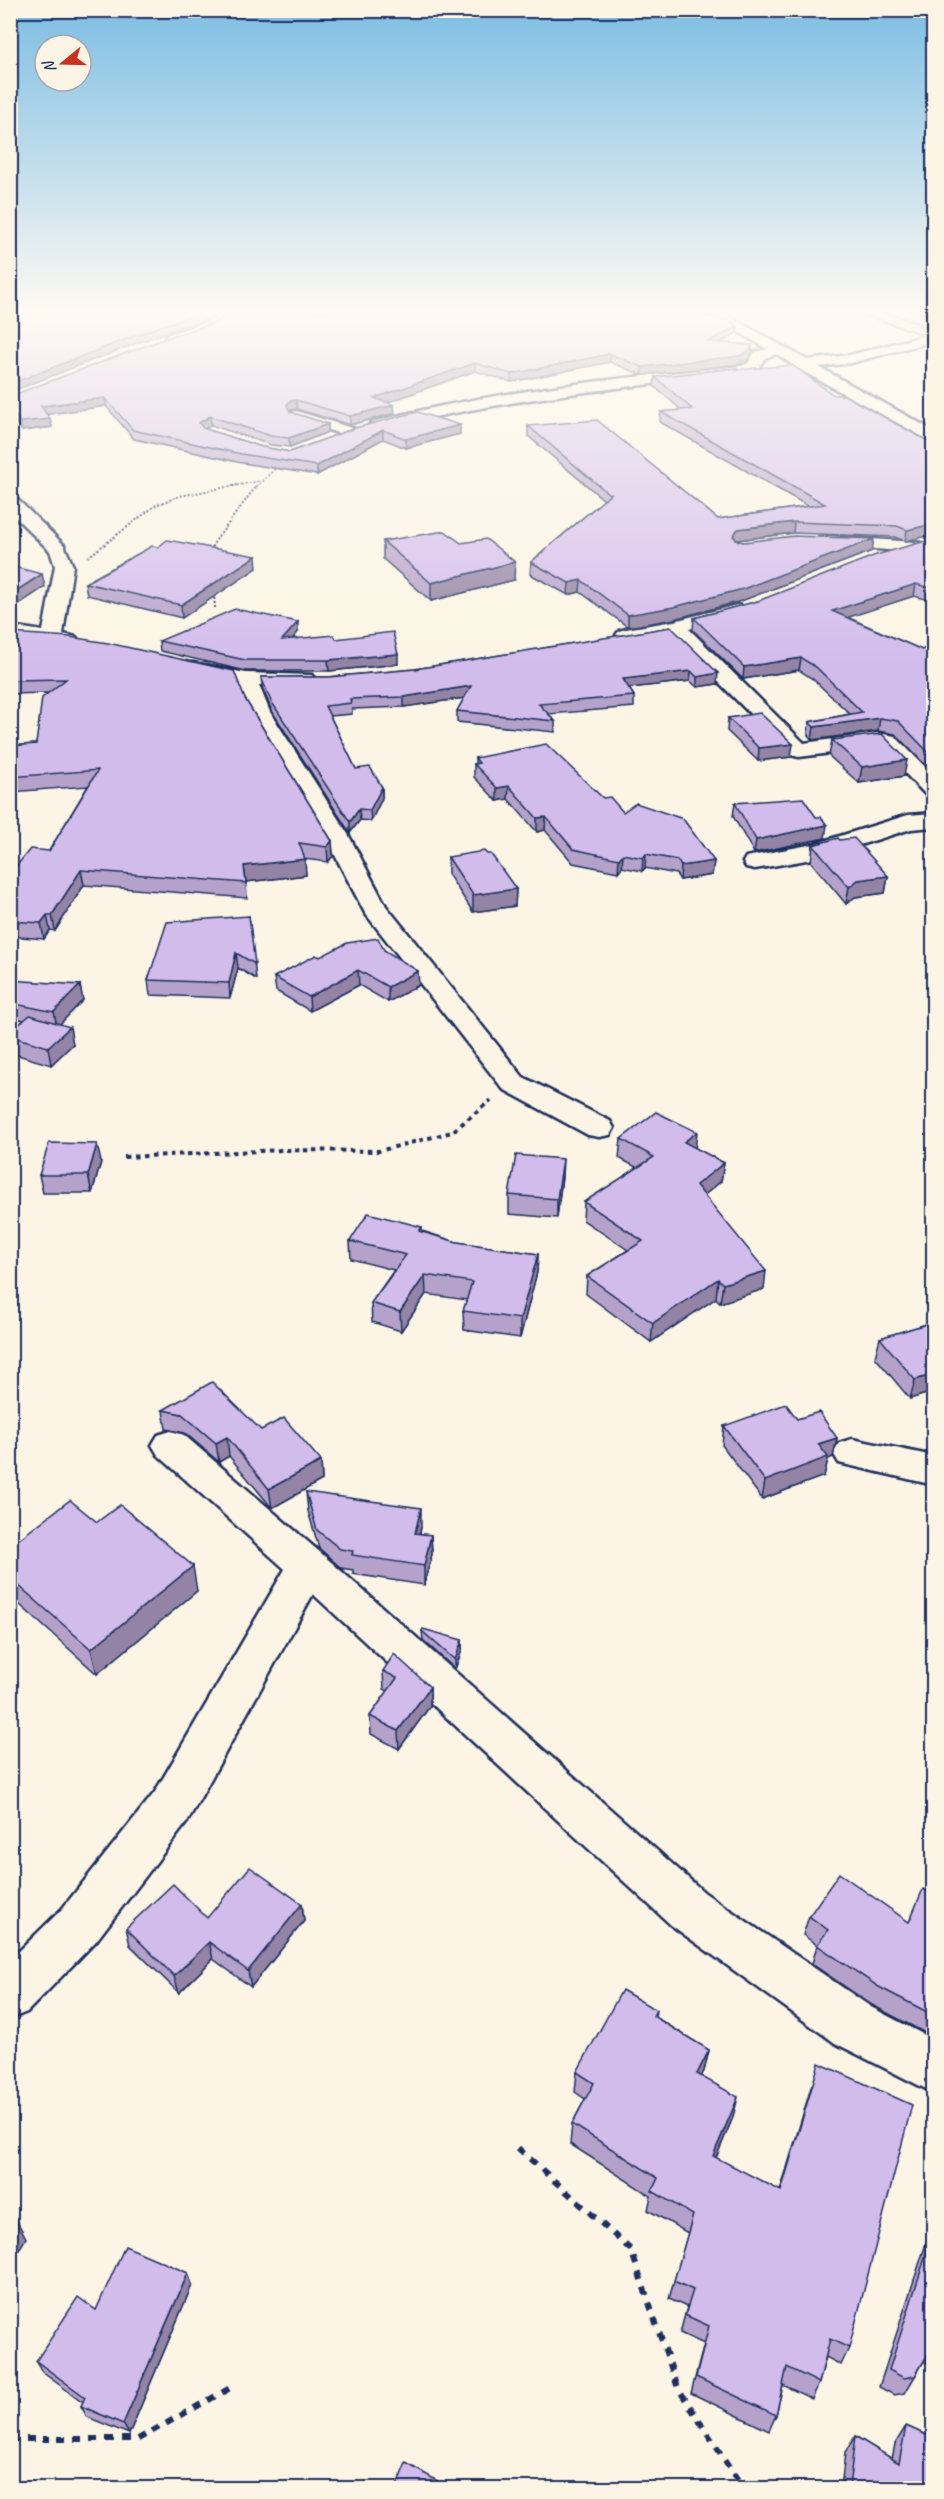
<svg xmlns="http://www.w3.org/2000/svg" width="944" height="2499" font-family="Caveat,sans-serif">
  <rect width="100%" height="100%" fill="#fcf5e5"/>
  <filter id="ink" filterUnits="userSpaceOnUse"><feTurbulence type="fractalNoise" baseFrequency=".0167" numOctaves="2"/><feDisplacementMap in="SourceGraphic" scale="12" xChannelSelector="R" yChannelSelector="G"/><feConvolveMatrix kernelMatrix="1 2 1 2 8 2 1 2 1" color-interpolation-filters="sRGB"/></filter>
  <g filter="url(#ink)">
    <g fill="none" stroke-linecap="round" stroke-linejoin="round">
      <g stroke="#1b2f5e" stroke-width="5">
        <g id="street">
          <polygon points="226,312 242,312 217,328 172,342 165,338 167,335 207,322"/>
          <path d="M706 312H722L807 360 850 355 934 333V341L851 363 819 367 934 431V443L797 368 777 354 765 358 758 369 743 374C620 387 498 400 377 430L369 425 372 422C493 391 616 378 741 366L748 363 755 352 767 349Z"/>
          <polygon points="296,411 355,429 358,432 350,437 291,418 289,415 291,412"/>
          <polygon points="10,497 16,498 64,545 73,566 63,634 76,637 79,641 76,645 69,647 10,638 10,626 43,631 55,566 50,551 10,512"/>
          <polygon points="827,536 915,542 921,543 924,547 921,551 915,552 821,545 818,541 821,537"/>
          <polygon points="737,605 744,607 747,611 744,615 689,629 804,743 878,733 895,736 934,776 934,797 926,795 880,747 799,757 791,755 671,634 626,641 619,639 616,635 619,631 626,629 674,621"/>
          <polygon points="193,663 246,673 312,675 315,679 312,683 305,685 259,685 270,712 348,834 386,906 523,1077 610,1121 614,1128 610,1135 599,1137 588,1135 503,1089 365,913 324,834 248,712 237,684 186,673 183,669 186,665"/>
          <polygon points="934,813 934,827 911,829 818,858 755,869 746,867 743,862 746,857 814,844 908,815"/>
          <polygon points="171,1431 184,1435 322,1554 705,1893 871,2007 934,2040 934,2093 835,2043 671,1925 313,1594 187,1822 96,1941 27,2012 10,2019 10,1960 62,1909 155,1792 285,1569 158,1455 152,1445 158,1435"/>
          <polygon points="852,1439 934,1456 934,1485 839,1463 833,1453 839,1443"/>
        </g>
      </g>
      <g stroke="#1b2f5e" stroke-width="5">
        <polygon id="highway" points="858,312 879,312 934,329 934,337"/>
      </g>
      <g stroke="#1b2f5e" stroke-width="1.5" stroke-dasharray="2 2" stroke-linecap="butt">
        <polyline points="229,487 260,481"/>
        <polyline points="256,487 278,466"/>
      </g>
      <g stroke="#1b2f5e" stroke-width="2" stroke-dasharray="2 2" stroke-linecap="butt">
        <polyline points="211,551 213,544 257,485"/>
        <polyline points="88,557 156,505 180,496 237,485"/>
        <polyline points="214,594 215,608"/>
      </g>
      <polyline stroke="#1b2f5e" stroke-width="4" stroke-dasharray="4.5 4.5" stroke-linecap="butt" points="124,1157 282,1150 379,1151 452,1132 491,1100"/>
      <g stroke="#1b2f5e" stroke-width="6" stroke-dasharray="8 8" stroke-linecap="butt">
        <polyline points="518,2148 631,2250 678,2388 743,2488"/>
        <polyline points="10,2439 138,2439 232,2387"/>
      </g>
      <use href="#street" fill="#fcf5e5" fill-rule="evenodd"/>
      <use href="#highway" fill="#fcde96" fill-rule="evenodd"/>
    </g>
    <g fill="#b5a2cb" stroke="#1b2f5e" stroke-width="1.5">
      <polygon points="738,326 737,333 720,343 752,345 752,353 748,359 739,364 642,375 610,362 511,382 475,371 387,402 395,413 350,425 297,409 291,410 290,412 328,424 328,432 290,447 271,445 211,425 204,429 262,447 290,452 355,428 460,434 406,448 383,439 317,475 242,463 134,439 106,406 47,414 50,419 52,427 22,431 10,414 10,396"/>
      <polygon points="737,368 737,370 834,395 933,444 933,535 905,541 895,537 793,533 737,540 738,541 744,542 872,551 741,601 674,619 628,627 580,592 568,595 530,574 531,562 604,500 528,436 528,426 718,519 808,506 660,422 661,412 681,410 654,386 655,377"/>
      <polygon points="933,539 933,601 914,596 847,617 922,650 933,645 933,773 895,734 878,731 812,740 808,735 809,722 850,714 814,680 799,670 743,679 693,630 694,618 758,601"/>
      <polygon points="383,541 514,580 431,601 383,559"/>
      <polygon points="257,568 182,618 87,595 85,583"/>
      <polygon points="671,627 717,684 697,687 690,681 629,688 634,696 634,707 548,714 555,721 555,732 457,722 457,711 464,698 404,707 352,709 352,714 330,716 356,769 382,787 382,798 371,821 360,820 350,833 272,711 262,687 261,677 328,677 415,669"/>
      <polygon points="298,632 293,639 336,639 398,664 329,671 246,671 160,651 159,641"/>
      <polygon points="10,633 245,699 332,841 333,856 328,862 304,859 306,875 246,882 247,898 84,885 55,931 50,930 44,939 10,936 10,874 49,851 88,786 10,792 10,746 36,744 47,693 10,694"/>
      <polygon points="728,718 791,757 758,761 727,731"/>
      <polygon points="832,740 904,776 859,783 829,756"/>
      <polygon points="475,758 603,798 623,812 714,861 712,875 680,880 676,874 645,868 642,871 622,867 618,872 573,863 545,830 537,832 508,799 497,801 474,777 474,764 475,763"/>
      <polygon points="735,803 825,838 754,853 733,816"/>
      <polygon points="840,840 888,876 885,893 855,897 846,904 811,862 813,845"/>
      <polygon points="448,857 516,889 515,906 473,912 448,874"/>
      <polygon points="249,916 256,979 238,968 230,998 150,995 148,980"/>
      <polygon points="384,950 419,985 388,1002 359,985 310,1011 276,991 274,977 320,957"/>
      <polygon points="10,980 83,1000 60,1024 73,1044 51,1065 11,1053 10,1032 24,1020 10,1017"/>
      <polygon points="621,1139 695,1148 724,1163 721,1181 704,1195 764,1289 720,1303 716,1298 651,1342 586,1294 587,1276 628,1250 583,1220 584,1202 638,1168 619,1158"/>
      <polygon points="101,1162 92,1193 43,1193 39,1175"/>
      <polygon points="562,1177 557,1218 509,1214 509,1195"/>
      <polygon points="422,1227 422,1231 457,1242 538,1254 537,1272 520,1338 464,1330 463,1311 467,1300 426,1294 401,1331 372,1322 371,1303 394,1270 351,1259 350,1241"/>
      <polygon points="933,1322 933,1401 926,1394 910,1399 875,1357 880,1338"/>
      <polygon points="163,1410 261,1430 321,1461 322,1480 272,1508 229,1456 219,1462 185,1433 166,1429"/>
      <polygon points="797,1419 837,1438 833,1457 828,1459 824,1476 762,1499 722,1445 724,1426"/>
      <polygon points="306,1492 421,1527 420,1534 431,1535 432,1554 424,1585 353,1574 353,1570 341,1568 319,1548 308,1511"/>
      <polygon points="10,1546 197,1591 97,1674 10,1596"/>
      <polygon points="422,1631 462,1640 462,1650 455,1669 423,1640"/>
      <polygon points="383,1671 430,1687 430,1706 399,1749 371,1734 370,1716 388,1691 384,1689"/>
      <polygon points="933,1894 933,2037 872,2005 812,1964 817,1945 803,1935 809,1916 909,1922"/>
      <polygon points="302,1904 304,1921 251,1987 213,1959 179,1993 130,1945 126,1928 207,1918"/>
      <polygon points="656,2010 655,2017 709,2050 704,2071 701,2076 733,2117 716,2158 780,2191 812,2084 849,2348 841,2365 826,2357 819,2383 812,2399 783,2385 776,2415 769,2431 691,2393 704,2344 680,2333 687,2307 669,2299 674,2281 688,2233 648,2210 651,2196 570,2144 572,2124 585,2099 575,2092 577,2072"/>
      <polygon points="933,2222 933,2367 924,2361 905,2393 894,2395 879,2387"/>
      <polygon points="188,2273 192,2285 129,2434 87,2417 81,2406 83,2402 42,2372 36,2361 96,2310"/>
      <polygon points="906,2426 930,2437 931,2430 933,2426 933,2488 841,2488 845,2453 855,2436 892,2459 895,2444"/>
    </g>
    <g fill="#9384a5" stroke="#1b2f5e" stroke-width="1.5">
      <polygon points="205,312 220,312 206,320 161,334 10,392 10,384 160,326"/>
      <polygon points="738,326 737,333 707,350 708,342"/>
      <polygon points="752,345 752,353 748,359 739,364 642,375 642,367"/>
      <polygon points="610,354 610,362 511,382 511,374"/>
      <polygon points="475,363 475,371 375,407 374,398"/>
      <polygon points="105,398 106,406 43,415 41,406"/>
      <polygon points="296,400 297,409 291,410 287,414 287,405 290,401"/>
      <polygon points="394,405 395,413 350,425 350,416"/>
      <polygon points="210,416 211,425 200,432 199,423"/>
      <polygon points="50,419 52,427 22,431 20,422"/>
      <polygon points="328,424 328,432 290,447 289,438"/>
      <polygon points="460,425 460,434 406,448 406,439"/>
      <polygon points="383,430 383,439 317,475 317,466"/>
      <polygon points="794,522 793,533 737,540 733,536 738,529"/>
      <polygon points="933,524 933,535 905,541 907,530"/>
      <polygon points="874,539 872,551 741,601 674,619 628,627 628,615"/>
      <polygon points="256,556 257,568 182,618 181,605"/>
      <polygon points="515,562 514,580 431,601 431,583"/>
      <polygon points="42,574 45,587 10,610 10,595"/>
      <polygon points="581,580 580,592 568,595 569,583"/>
      <polygon points="916,584 914,596 831,623 832,611"/>
      <polygon points="298,622 298,632 283,650 282,640"/>
      <polygon points="398,654 398,664 329,671 328,660"/>
      <polygon points="801,658 799,670 743,679 744,667"/>
      <polygon points="691,671 690,681 622,689 623,679"/>
      <polygon points="718,673 717,684 697,687 697,677"/>
      <polygon points="471,686 471,697 404,707 404,697"/>
      <polygon points="880,718 878,731 812,740 814,727"/>
      <polygon points="793,744 791,757 758,761 759,748"/>
      <polygon points="907,760 904,776 859,783 862,767"/>
      <polygon points="509,786 508,799 497,801 497,788"/>
      <polygon points="382,787 382,798 371,821 370,810"/>
      <polygon points="359,809 360,820 350,833 350,822"/>
      <polygon points="546,817 545,830 537,832 537,818"/>
      <polygon points="827,825 825,838 754,853 756,840"/>
      <polygon points="332,841 333,856 328,862 327,847"/>
      <polygon points="623,854 622,867 618,872 619,859"/>
      <polygon points="646,854 645,868 642,871 643,858"/>
      <polygon points="305,859 306,875 246,882 244,866"/>
      <polygon points="714,861 712,875 680,880 681,866"/>
      <polygon points="81,870 84,885 55,931 52,915"/>
      <polygon points="888,876 885,893 855,897 846,904 849,887 858,880"/>
      <polygon points="516,889 515,906 473,912 473,895"/>
      <polygon points="47,915 50,930 44,939 41,923"/>
      <polygon points="236,953 238,968 230,998 229,983"/>
      <polygon points="358,970 359,985 310,1011 309,997"/>
      <polygon points="418,971 419,985 388,1002 388,987"/>
      <polygon points="80,985 83,1000 57,1027 54,1012"/>
      <polygon points="70,1027 73,1044 51,1065 48,1047"/>
      <polygon points="697,1132 695,1150 684,1142"/>
      <polygon points="97,1144 101,1162 92,1193 88,1175"/>
      <polygon points="563,1159 562,1177 557,1218 557,1199"/>
      <polygon points="724,1163 721,1181 694,1204 696,1185"/>
      <polygon points="538,1254 537,1272 520,1338 520,1319"/>
      <polygon points="766,1271 764,1289 720,1303 723,1284"/>
      <polygon points="425,1275 426,1294 401,1331 400,1312"/>
      <polygon points="718,1279 716,1298 651,1342 653,1323"/>
      <polygon points="931,1375 926,1394 910,1399 915,1380"/>
      <polygon points="227,1437 229,1456 219,1462 216,1443"/>
      <polygon points="837,1438 833,1457 828,1459 824,1476 762,1499 765,1481 818,1444"/>
      <polygon points="321,1461 322,1480 272,1508 269,1489"/>
      <polygon points="421,1508 421,1527 415,1551 415,1533"/>
      <polygon points="431,1535 432,1554 424,1585 424,1566"/>
      <polygon points="193,1566 197,1591 97,1674 91,1649"/>
      <polygon points="462,1640 462,1650 455,1669 455,1660"/>
      <polygon points="430,1687 430,1706 399,1749 398,1731"/>
      <polygon points="302,1904 304,1921 251,1987 248,1971"/>
      <polygon points="209,1942 213,1959 179,1993 174,1976"/>
      <polygon points="709,2050 704,2071 693,2094 697,2074"/>
      <polygon points="738,2097 733,2117 708,2176 713,2156"/>
      <polygon points="15,2217 26,2238 10,2265 10,2226"/>
      <polygon points="188,2273 192,2285 129,2434 123,2424"/>
    </g>
    <g fill="#d2bcec" stroke="#1b2f5e" stroke-width="1.5">
      <polygon points="10,312 205,312 160,326 10,384"/>
      <polygon points="233,312 676,312 728,320 738,326 708,342 752,345 749,351 740,356 642,367 610,354 511,374 475,363 374,398 394,405 350,416 296,400 290,401 287,405 290,412 328,424 289,438 271,436 210,416 199,423 203,428 262,447 290,452 355,428 417,412 460,425 406,439 383,430 317,466 241,454 133,430 105,398 41,406 50,419 20,422 10,408 10,396 172,336 217,322"/>
      <polygon points="792,365 834,395 844,395 933,444 933,524 907,530 897,526 794,522 738,529 733,536 738,541 744,542 794,536 874,539 743,589 674,607 628,615 581,580 569,583 531,562 612,493 609,494 528,426 597,420 718,519 825,504 661,412 692,409 655,377 737,368 736,370"/>
      <polygon points="445,531 461,543 486,539 515,562 431,583 383,541"/>
      <polygon points="933,539 933,589 916,584 832,611 922,650 933,645 933,757 898,721 880,718 814,727 809,722 862,712 816,667 801,658 744,667 694,618 758,601 876,555"/>
      <polygon points="167,540 256,556 181,605 85,583 152,546 158,547"/>
      <polygon points="10,566 42,574 10,595"/>
      <polygon points="235,609 298,622 282,640 334,635 336,639 393,632 398,654 328,660 245,660 159,641"/>
      <polygon points="671,627 718,673 697,677 691,671 623,679 634,696 539,704 555,721 457,711 471,686 404,697 350,699 351,703 325,706 356,769 370,767 382,787 370,810 359,809 350,822 271,701 261,677 328,677 415,669"/>
      <polygon points="10,633 70,637 108,643 234,671 245,699 332,841 327,847 299,843 305,859 244,866 246,883 81,870 52,915 47,915 41,923 10,921 10,884 12,882 10,883 10,874 30,849 49,851 98,770 10,777 10,746 36,744 42,698 66,679 10,680"/>
      <polygon points="760,713 793,744 759,748 728,718"/>
      <polygon points="882,734 907,760 862,767 832,740"/>
      <polygon points="546,744 603,798 610,797 623,812 636,803 683,819 714,861 681,866 677,860 646,854 643,858 623,854 619,859 573,849 546,817 537,818 509,786 497,788 474,764 479,763 475,758"/>
      <polygon points="803,798 816,817 821,817 827,825 756,840 735,803"/>
      <polygon points="838,838 840,840 854,838 888,876 858,880 849,887 813,845"/>
      <polygon points="484,851 487,854 491,854 516,889 473,895 448,857"/>
      <polygon points="249,916 255,964 236,953 229,983 148,980 167,922"/>
      <polygon points="378,938 384,950 418,971 388,987 358,970 309,997 274,977 316,955 320,957 347,943"/>
      <polygon points="10,980 80,985 54,1012 10,1003"/>
      <polygon points="30,1015 70,1027 48,1047 10,1036 10,1032"/>
      <polygon points="656,1112 697,1132 684,1142 724,1163 696,1185 766,1271 723,1284 718,1279 653,1323 587,1276 643,1241 584,1202 654,1157 621,1139"/>
      <polygon points="49,1143 97,1144 88,1175 39,1175"/>
      <polygon points="516,1155 563,1159 557,1199 509,1195"/>
      <polygon points="368,1213 422,1227 419,1231 457,1242 538,1254 520,1319 463,1311 472,1282 425,1275 400,1312 371,1303 406,1255 350,1241"/>
      <polygon points="933,1322 933,1377 931,1375 915,1380 880,1338"/>
      <polygon points="212,1382 261,1430 284,1418 321,1461 269,1489 227,1437 216,1443 182,1414 163,1410"/>
      <polygon points="786,1404 797,1419 819,1412 837,1438 818,1444 828,1457 765,1481 724,1426"/>
      <polygon points="306,1492 421,1508 415,1533 431,1535 424,1566 352,1555 353,1551 340,1549 317,1530"/>
      <polygon points="70,1500 97,1522 120,1505 193,1566 91,1649 10,1578 10,1546"/>
      <polygon points="423,1629 462,1640 455,1660 422,1631"/>
      <polygon points="394,1654 430,1687 398,1731 370,1716 397,1678 383,1671"/>
      <polygon points="250,1867 302,1904 248,1971 209,1942 174,1976 126,1928 173,1884 207,1918"/>
      <polygon points="839,1873 909,1922 923,1889 933,1894 933,2015 879,1987 817,1945 828,1930 809,1916"/>
      <polygon points="622,1990 656,2010 653,2016 709,2050 697,2074 738,2097 713,2156 781,2191 819,2063 912,2105 849,2348 830,2339 819,2383 787,2367 776,2415 696,2377 709,2326 685,2315 693,2290 674,2281 693,2215 652,2191 658,2178 572,2124 594,2083 577,2072"/>
      <polygon points="10,2215 15,2217 10,2226"/>
      <polygon points="933,2233 933,2346 915,2376 904,2378 889,2370"/>
      <polygon points="125,2246 188,2273 123,2424 81,2406 85,2397 36,2361 78,2297 96,2310"/>
      <polygon points="906,2426 933,2438 933,2488 849,2488 855,2436 899,2463"/>
      <polygon points="406,2463 450,2488 396,2488"/>
    </g>
  </g>
  <linearGradient id="sky" x2="0" y2="1"><stop stop-color="#7dbde3"/><stop offset="0.47" stop-color="#fefaf3"/><stop offset="1" stop-color="#fefaf3" stop-opacity="0"/></linearGradient>
  <rect width="944" height="662" fill="url(#sky)"/>
  <rect width="944" height="2499" fill="none" stroke="#fcf5e5" stroke-width="36"/>
  <rect x="18" y="18" width="908" height="2463" fill="none" stroke="#1b2f5e" stroke-width="2" filter="url(#ink)"/>
  <g transform="translate(63 63) rotate(251)"><circle r="28" fill="#fcf5e5" stroke="#a2a6af" stroke-width="1.5"/>
  <path d="M0-4.5L10 22L0 15L-10 22Z" fill="#c8321e"/>
  <text y="-9" font-size="16" font-weight="bold" text-anchor="middle" fill="#1b2f5e">N</text>
  </g>
</svg>
